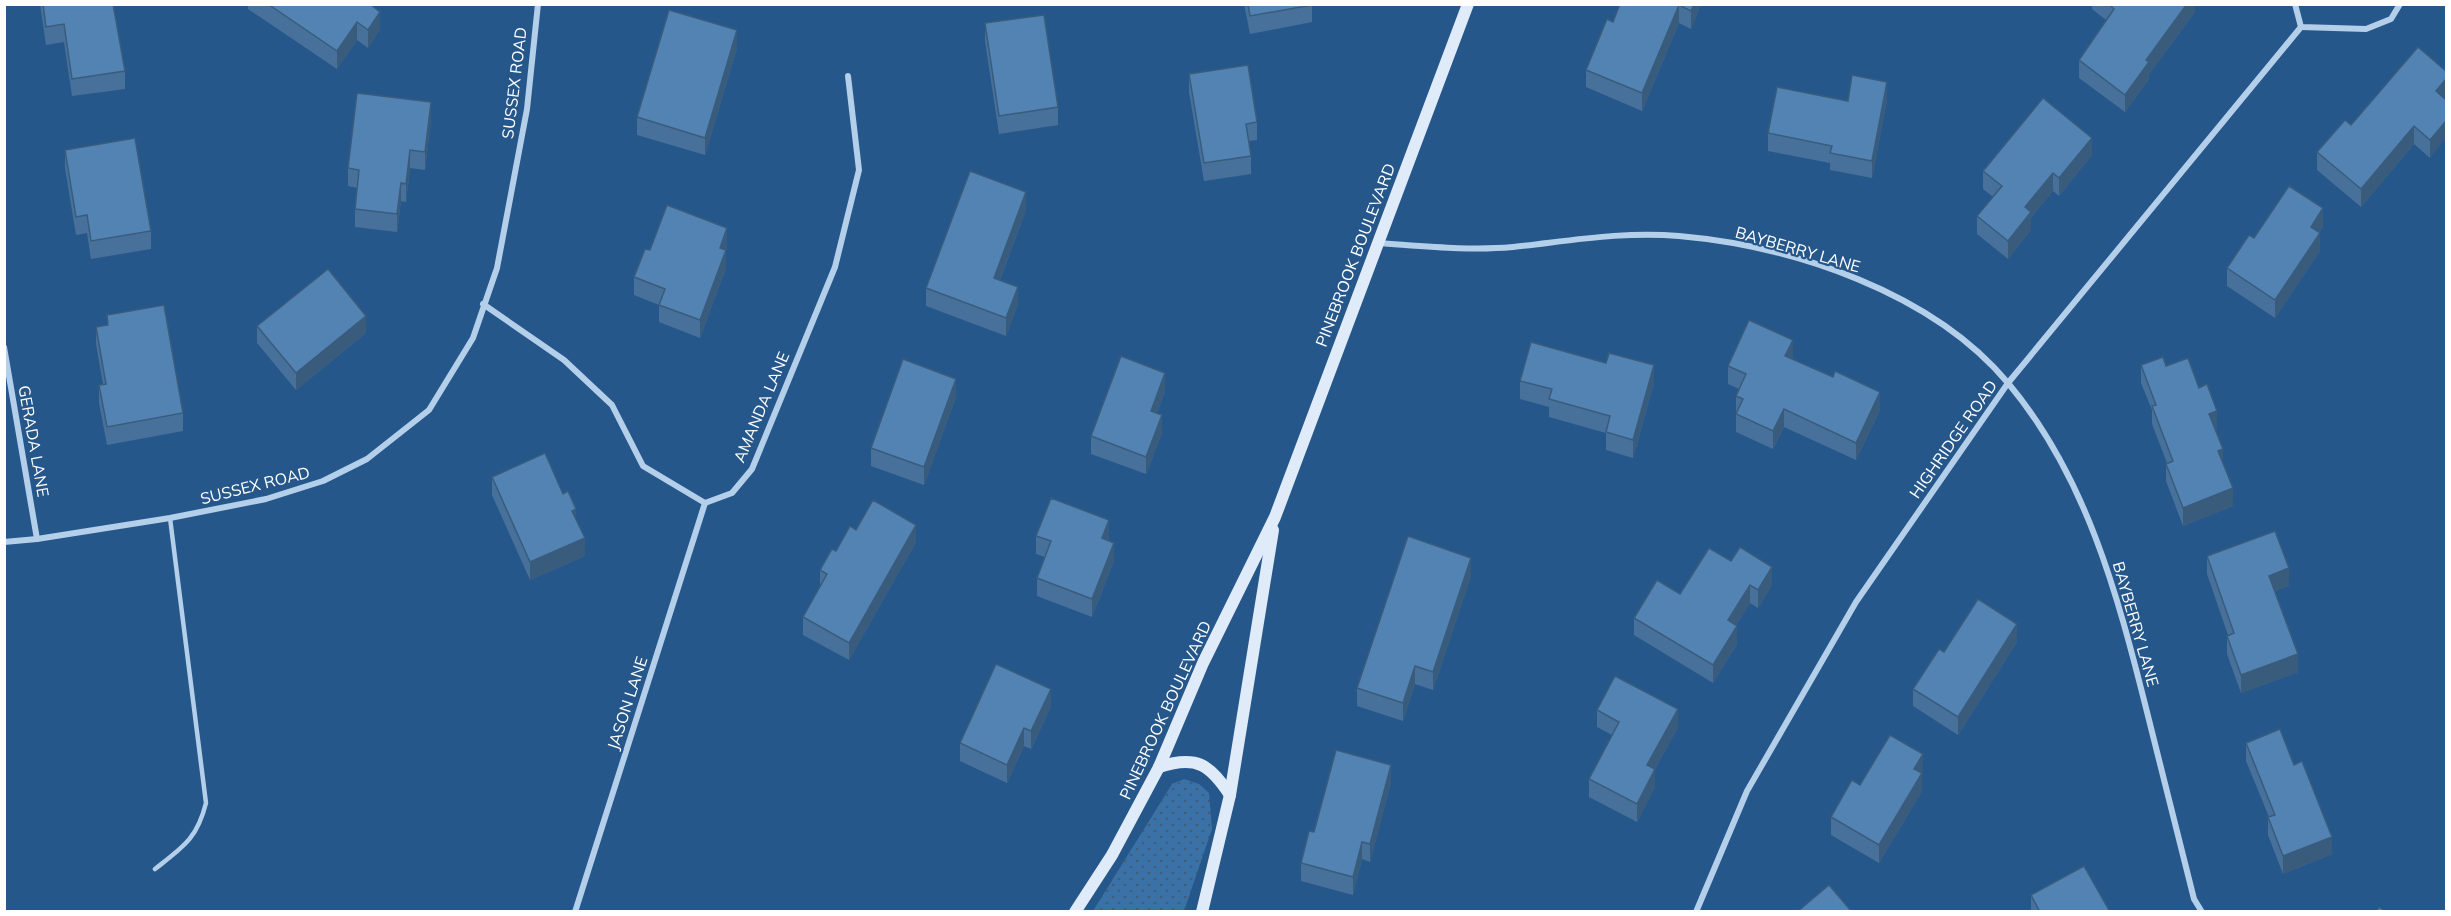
<svg xmlns="http://www.w3.org/2000/svg" width="2451" height="916" font-family="Mulish,sans-serif">
  <defs>
    <pattern id="grass-dots" width="8" height="8" patternUnits="userSpaceOnUse" patternTransform="scale(1.5)"><rect width="8" height="8" fill="#3a72a7"/><path d="M2 2h.1M6 6h.1" fill="none" stroke="#445d75" stroke-width="1.8" stroke-linecap="round"/></pattern>
  </defs>
  <rect width="100%" height="100%" fill="#26578b"/>
  <polygon fill="url(#grass-dots)" points="1184,779 1199,784 1209,793 1212,829 1184,911 1093,911 1172,784"/>
  <g fill="none" stroke-linecap="round" stroke-linejoin="round">
    <path stroke="#b4cfea" stroke-width="4.5" d="M155 869C183 847 197 839 206 803L170 518"/>
    <g stroke="#b4cfea" stroke-width="6">
      <polyline points="2295,4 2301,27 2366,29 2391,19 2400,4"/>
      <path d="M1378 243C1423 246 1469 251 1513 247 1569 241 1623 231 1679 236 1793 246 1932 292 2008 383 2086 476 2117 593 2146 708 2162 772 2178 835 2194 899L2202 912"/>
      <polyline points="483,304 564,360 612,405 643,466 705,503 732,493 752,469 835,267 859,170 848,76"/>
      <polyline points="4,347 37,539"/>
      <polyline points="4,542 37,539 170,518 266,499 323,481 367,459 429,410 473,338 497,268 527,109 538,4"/>
      <polyline points="575,912 705,503"/>
      <polyline points="1696,912 1747,791 1856,602 2008,383 2301,27"/>
    </g>
    <g stroke="#dfebf8" stroke-width="12">
      <path d="M1159 767C1196 755 1210 764 1230 795"/>
      <polyline points="1075,912 1112,855 1159,767 1203,663 1275,517 1468,4"/>
      <polyline points="1202,912 1230,795 1273,530"/>
    </g>
  </g>
  <g fill="#47719a">
    <polygon points="40,4 113,4 125,71 125,89 72,96 64,42 46,45"/>
    <polygon points="248,4 370,4 380,29 368,48 357,40 337,69 248,9"/>
    <polygon points="1244,4 1312,4 1312,22 1250,34"/>
    <polygon points="1620,4 1701,4 1691,29 1679,23 1642,111 1586,87 1586,70 1613,22"/>
    <polygon points="2092,4 2195,4 2195,12 2149,74 2149,79 2125,112 2079,78 2079,60 2106,20 2092,9"/>
    <polygon points="985,23 1058,107 1058,125 999,134 985,41"/>
    <polygon points="737,48 705,155 637,135 637,117"/>
    <polygon points="2446,71 2446,96 2445,98 2430,158 2414,144 2361,207 2317,170 2317,152 2351,125"/>
    <polygon points="1189,74 1257,122 1257,140 1249,141 1251,156 1251,174 1204,181 1189,92"/>
    <polygon points="1887,100 1872,178 1830,170 1830,163 1768,151 1768,133 1848,101"/>
    <polygon points="431,119 425,170 410,168 406,202 401,201 397,232 355,227 355,209 357,188 348,186 348,168"/>
    <polygon points="65,150 151,231 151,249 91,259 87,233 76,235 65,168"/>
    <polygon points="2092,155 2059,196 2053,191 2031,218 2031,230 2008,259 1977,234 1977,216 1993,197 1983,189 1983,171"/>
    <polygon points="1026,210 1000,280 1018,304 1006,336 926,306 926,288"/>
    <polygon points="2323,226 2319,233 2320,251 2275,318 2227,286 2227,268 2254,238"/>
    <polygon points="727,246 726,250 726,268 700,338 659,322 659,305 634,295 634,277 650,250"/>
    <polygon points="107,315 183,413 183,431 107,445 99,403 99,385 103,384 96,344 96,327 107,325"/>
    <polygon points="257,326 366,333 296,390 257,343"/>
    <polygon points="1793,358 1792,359 1880,410 1856,460 1784,427 1773,449 1736,432 1736,396 1739,389 1728,384 1728,366"/>
    <polygon points="2141,365 2166,366 2199,388 2217,429 2215,429 2233,506 2183,526 2166,481 2166,464 2167,463 2152,424 2152,410 2141,383"/>
    <polygon points="1520,381 1654,383 1633,458 1606,450 1606,433 1549,417 1549,407 1520,399"/>
    <polygon points="1165,391 1157,413 1162,433 1146,474 1091,454 1091,436"/>
    <polygon points="956,397 924,485 871,466 871,448"/>
    <polygon points="492,477 563,494 576,520 585,556 530,580 492,495"/>
    <polygon points="856,530 916,542 849,660 803,635 803,617 820,586 820,570"/>
    <polygon points="1036,536 1109,538 1108,541 1114,561 1092,617 1037,596 1037,578 1045,557 1036,554"/>
    <polygon points="2207,556 2289,586 2275,591 2298,672 2241,693 2227,654 2227,636 2228,635 2207,574"/>
    <polygon points="1731,561 1772,585 1758,608 1750,603 1736,625 1737,644 1713,683 1634,635 1634,618 1680,594"/>
    <polygon points="1471,576 1433,690 1415,684 1403,721 1357,706 1357,688"/>
    <polygon points="2017,642 1958,735 1913,706 1913,689 1944,652"/>
    <polygon points="1051,707 1031,749 1024,746 1007,783 960,761 960,743"/>
    <polygon points="1597,710 1678,727 1655,769 1655,787 1637,822 1589,797 1589,779 1612,735 1597,727"/>
    <polygon points="2246,743 2294,765 2332,854 2283,874 2268,835 2268,817 2269,817 2246,761"/>
    <polygon points="1923,772 1922,774 1922,791 1879,863 1831,835 1831,817 1860,785"/>
    <polygon points="1391,782 1370,862 1362,859 1353,895 1301,881 1301,863 1314,832"/>
    <polygon points="2031,895 2110,912 2031,912"/>
  </g>
  <g fill="#395c7d">
    <polygon points="1694,4 1701,4 1691,29 1691,11"/>
    <polygon points="2187,4 2195,4 2195,12 2149,74 2149,79 2125,112 2125,95 2146,60"/>
    <polygon points="1679,5 1679,23 1642,111 1642,93"/>
    <polygon points="380,12 380,29 368,48 368,30"/>
    <polygon points="357,22 357,40 337,69 337,51"/>
    <polygon points="737,30 737,48 705,155 705,138"/>
    <polygon points="2446,79 2446,96 2436,108 2436,91"/>
    <polygon points="1887,82 1887,100 1872,178 1872,161"/>
    <polygon points="431,102 431,119 425,170 425,152"/>
    <polygon points="2446,121 2446,138 2430,158 2430,140"/>
    <polygon points="2414,126 2414,144 2361,207 2361,189"/>
    <polygon points="2092,138 2092,155 2059,196 2059,178"/>
    <polygon points="410,150 410,168 406,202 406,184"/>
    <polygon points="2053,173 2053,191 2031,218 2031,230 2008,259 2008,241 2025,207"/>
    <polygon points="401,183 401,201 397,232 397,214"/>
    <polygon points="1026,192 1026,210 994,295 994,278"/>
    <polygon points="2323,208 2323,226 2311,245 2311,227"/>
    <polygon points="727,228 727,246 720,266 720,248"/>
    <polygon points="2320,233 2320,251 2275,318 2275,300"/>
    <polygon points="726,250 726,268 700,338 700,320"/>
    <polygon points="1018,287 1018,304 1006,336 1006,318"/>
    <polygon points="366,316 366,333 296,390 296,373"/>
    <polygon points="1793,340 1793,358 1785,373 1785,356"/>
    <polygon points="1654,365 1654,383 1633,458 1633,440"/>
    <polygon points="1165,373 1165,391 1151,429 1151,411"/>
    <polygon points="956,379 956,397 924,485 924,467"/>
    <polygon points="1880,392 1880,410 1856,460 1856,443"/>
    <polygon points="1784,409 1784,427 1773,449 1773,431"/>
    <polygon points="2217,411 2217,429 2209,431 2209,414"/>
    <polygon points="1162,415 1162,433 1146,474 1146,457"/>
    <polygon points="2223,449 2223,467 2218,451"/>
    <polygon points="2233,488 2233,506 2183,526 2183,508"/>
    <polygon points="576,509 576,527 572,511"/>
    <polygon points="1109,520 1109,538 1102,556 1102,538"/>
    <polygon points="916,525 916,542 849,660 849,643"/>
    <polygon points="585,538 585,556 530,580 530,562"/>
    <polygon points="1114,543 1114,561 1092,617 1092,599"/>
    <polygon points="1471,558 1471,576 1433,690 1433,672"/>
    <polygon points="1772,567 1772,585 1758,608 1758,590"/>
    <polygon points="2289,568 2289,586 2269,593 2269,576"/>
    <polygon points="1750,585 1750,603 1728,638 1728,620"/>
    <polygon points="2017,624 2017,642 1958,735 1958,717"/>
    <polygon points="1737,626 1737,644 1713,683 1713,665"/>
    <polygon points="2298,654 2298,672 2241,693 2241,675"/>
    <polygon points="1415,666 1415,684 1403,721 1403,703"/>
    <polygon points="1051,689 1051,707 1031,749 1031,731"/>
    <polygon points="1678,709 1678,727 1647,783 1647,765"/>
    <polygon points="1024,728 1024,746 1007,783 1007,765"/>
    <polygon points="1923,754 1922,791 1879,863 1879,845 1914,769"/>
    <polygon points="1391,765 1391,782 1370,862 1370,844"/>
    <polygon points="1655,769 1655,787 1637,822 1637,804"/>
    <polygon points="2332,837 2332,854 2283,874 2283,856"/>
    <polygon points="1362,842 1362,859 1353,895 1353,877"/>
  </g>
  <g fill="#5283b3" stroke="#395c7d" stroke-width="1.5">
    <polygon points="43,4 113,4 125,71 72,79 64,24 46,27"/>
    <polygon points="268,4 370,4 380,12 368,30 357,22 337,51"/>
    <polygon points="1248,4 1312,4 1312,5 1250,16"/>
    <polygon points="1620,4 1694,4 1691,11 1679,5 1642,93 1586,70 1607,19 1613,22"/>
    <polygon points="2109,4 2187,4 2146,60 2149,62 2125,95 2079,60 2114,9"/>
    <polygon points="669,10 737,30 705,138 637,117"/>
    <polygon points="1044,15 1058,107 999,116 985,23"/>
    <polygon points="2418,47 2446,71 2446,79 2436,91 2446,100 2446,121 2430,140 2414,126 2361,189 2317,152 2345,120 2351,125"/>
    <polygon points="1248,65 1257,122 1246,124 1251,156 1204,163 1189,74"/>
    <polygon points="1852,75 1887,82 1872,161 1830,153 1832,146 1768,133 1777,87 1848,101"/>
    <polygon points="357,93 431,102 425,152 410,150 406,184 401,183 397,214 355,209 359,170 348,168"/>
    <polygon points="2043,98 2092,138 2059,178 2053,173 2025,207 2031,212 2008,241 1977,216 2002,186 1983,171"/>
    <polygon points="135,138 151,231 91,241 87,215 76,217 65,150"/>
    <polygon points="970,171 1026,192 994,278 1018,287 1006,318 926,288"/>
    <polygon points="2289,186 2323,208 2311,227 2320,233 2275,300 2227,268 2249,235 2254,238"/>
    <polygon points="667,205 727,228 720,248 726,250 700,320 659,305 665,289 634,277 645,249 650,250"/>
    <polygon points="328,269 366,316 296,373 257,326"/>
    <polygon points="164,305 183,413 107,427 99,385 106,384 96,327 108,325 107,315"/>
    <polygon points="1749,320 1793,340 1785,356 1833,377 1835,371 1880,392 1856,443 1784,409 1773,431 1736,414 1743,399 1736,396 1746,374 1728,366"/>
    <polygon points="1531,342 1606,363 1609,353 1654,365 1633,440 1606,432 1610,416 1549,399 1552,389 1520,381"/>
    <polygon points="1121,356 1165,373 1151,411 1162,415 1146,457 1091,436"/>
    <polygon points="2163,357 2166,366 2188,358 2199,388 2207,384 2217,411 2209,414 2223,449 2218,451 2233,488 2183,508 2166,464 2173,461 2152,406 2156,405 2141,365"/>
    <polygon points="903,359 956,379 924,467 871,448"/>
    <polygon points="545,453 563,494 568,491 576,509 572,511 585,538 530,562 492,477"/>
    <polygon points="1051,498 1109,520 1102,538 1114,543 1092,599 1037,578 1051,541 1036,536"/>
    <polygon points="873,500 916,525 849,643 803,617 827,574 820,570 832,549 836,551 850,526 856,530"/>
    <polygon points="2275,531 2289,568 2269,576 2298,654 2241,675 2227,636 2234,633 2207,556"/>
    <polygon points="1408,536 1471,558 1433,672 1415,666 1403,703 1357,688"/>
    <polygon points="1740,547 1772,567 1758,590 1750,585 1728,620 1737,626 1713,665 1634,618 1657,580 1680,594 1709,548 1731,561"/>
    <polygon points="1978,599 2017,624 1958,717 1913,689 1939,649 1944,652"/>
    <polygon points="996,664 1051,689 1031,731 1024,728 1007,765 960,743"/>
    <polygon points="1615,676 1678,709 1647,765 1655,769 1637,804 1589,779 1619,722 1597,710"/>
    <polygon points="2280,729 2294,765 2302,761 2332,837 2283,856 2268,817 2275,815 2246,743"/>
    <polygon points="1890,735 1923,754 1914,769 1922,773 1879,845 1831,817 1852,780 1860,785"/>
    <polygon points="1336,750 1391,765 1370,844 1362,842 1353,877 1301,863 1309,831 1314,832"/>
    <polygon points="2084,866 2110,912 2040,912 2031,895"/>
    <polygon points="1829,885 1852,912 1797,912"/>
    <polygon points="2379,907 2386,912 2376,912"/>
  </g>
  <g text-anchor="middle" stroke-width="4.5" stroke-linejoin="round" paint-order="stroke">
    <g font-size="16" fill="#fff" stroke="#26578b">
      <text transform="translate(514 83) rotate(-83)" y="6">SUSSEX ROAD</text>
      <text transform="translate(1798 249) rotate(16)" y="6">BAYBERRY LANE</text>
      <text transform="translate(1355 255) rotate(-69)" y="6">PINEBROOK BOULEVARD</text>
      <text transform="translate(761 407) rotate(-67)" y="6">AMANDA LANE</text>
      <text transform="translate(1953 439) rotate(-55)" y="6">HIGHRIDGE ROAD</text>
      <text transform="translate(34 441) rotate(80)" y="6">GERADA LANE</text>
      <text transform="translate(255 485) rotate(-14)" y="6">SUSSEX ROAD</text>
      <text transform="translate(2136 624) rotate(74)" y="6">BAYBERRY LANE</text>
      <text transform="translate(627 703) rotate(-72)" y="6">JASON LANE</text>
      <text transform="translate(1165 710) rotate(-65)" y="6">PINEBROOK BOULEVARD</text>
    </g>
  </g>
  <rect width="2451" height="916" fill="none" stroke="#ffffff" stroke-width="12"/>
</svg>
